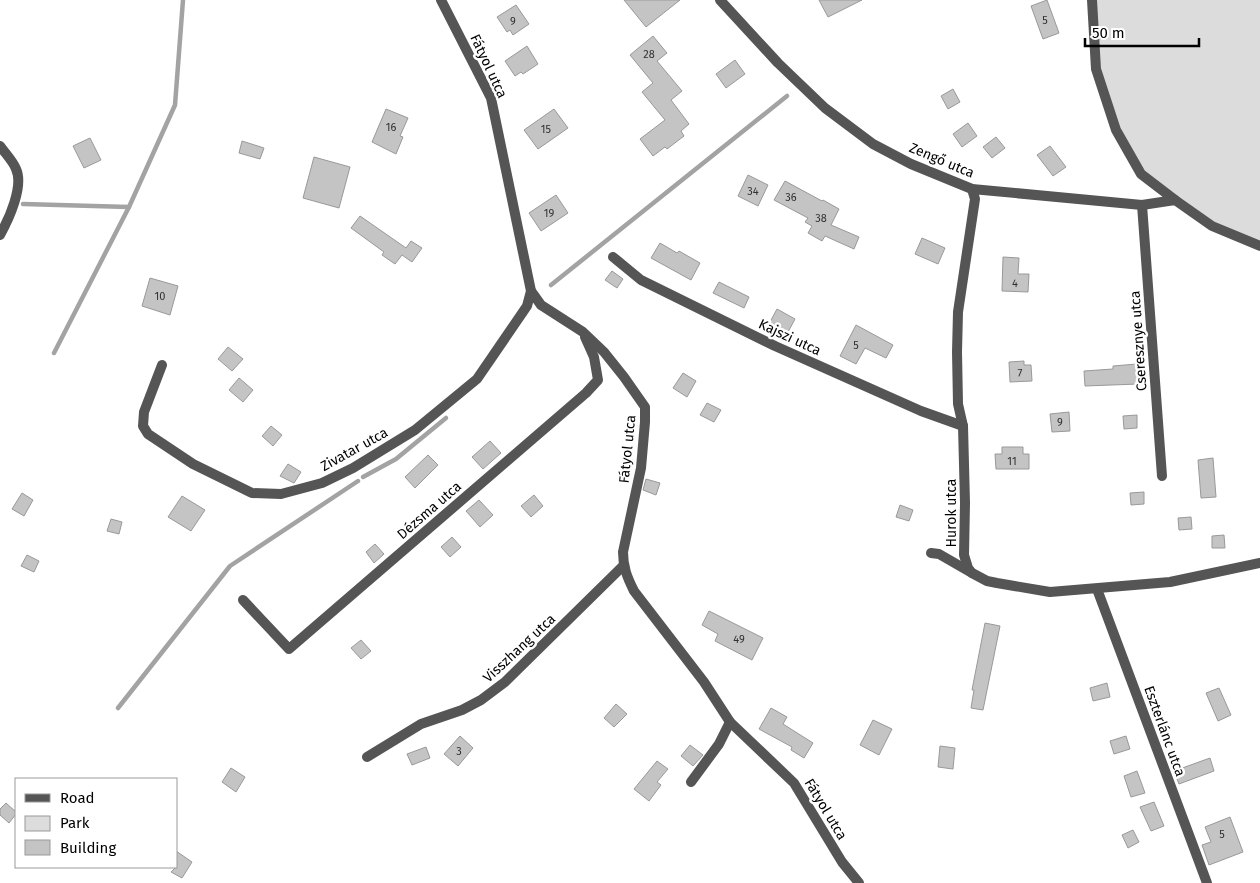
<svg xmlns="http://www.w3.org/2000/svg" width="1260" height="883" font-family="'Fira Sans',sans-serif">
  <rect width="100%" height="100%" fill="#fff"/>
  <polygon fill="#dcdcdc" points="1092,0 1260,0 1260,246 1224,232 1141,174 1102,92"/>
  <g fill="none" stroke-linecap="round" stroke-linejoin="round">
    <g stroke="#a3a3a3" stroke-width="4.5">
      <polyline points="23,204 129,207"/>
      <polyline points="551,285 787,96"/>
      <polyline points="54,353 129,207 175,105 183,0"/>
      <polyline points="363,477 396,459 446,418"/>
      <polyline points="118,708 230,566 358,481"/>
    </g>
  </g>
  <g fill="#c4c4c4" stroke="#999">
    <polygon points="624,0 680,0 646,27"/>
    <polygon points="819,0 862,0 828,17"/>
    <polygon points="1047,0 1059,33 1043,39 1031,6"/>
    <polygon points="516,5 529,24 513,35 510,30 507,32 497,17"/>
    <polygon points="653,36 667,53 657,61 682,91 671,100 689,124 681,131 684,136 667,149 665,147 653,156 640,139 665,120 642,92 653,83 630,55"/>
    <polygon points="527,46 538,64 523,74 521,72 515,76 505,61"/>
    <polygon points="735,60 745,74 726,88 716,74"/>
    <polygon points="953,89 960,102 948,109 941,96"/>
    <polygon points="386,109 408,118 400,136 403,137 396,154 372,142"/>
    <polygon points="554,109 568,128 538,149 524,130"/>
    <polygon points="968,123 977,136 962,147 953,134"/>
    <polygon points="996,137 1005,148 992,158 983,147"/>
    <polygon points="90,138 101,160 84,168 73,146"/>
    <polygon points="242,141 264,148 260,159 239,153"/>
    <polygon points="1050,146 1066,167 1053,176 1037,155"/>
    <polygon points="314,157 350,167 339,208 303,198"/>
    <polygon points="748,175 768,185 758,206 738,196"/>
    <polygon points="785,181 822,201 823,200 839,209 831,225 859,237 854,249 825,236 822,241 808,233 812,226 805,222 808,218 774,200"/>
    <polygon points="556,195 568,213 541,231 529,213"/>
    <polygon points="360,216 406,248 411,241 422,248 412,262 402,255 395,264 382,255 384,252 351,228"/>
    <polygon points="922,238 945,248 938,264 915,254"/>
    <polygon points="660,243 677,253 679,251 700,263 691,280 651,258"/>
    <polygon points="1003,257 1019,258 1018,274 1029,274 1028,292 1002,291"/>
    <polygon points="612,271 623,279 617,288 605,280"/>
    <polygon points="150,278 178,286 170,315 142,306"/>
    <polygon points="719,282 749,297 744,308 713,293"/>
    <polygon points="777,309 795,319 788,332 770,322"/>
    <polygon points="856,325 893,345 886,358 865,348 856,364 840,356"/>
    <polygon points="228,347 243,359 232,371 218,359"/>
    <polygon points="1024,361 1024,365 1031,365 1032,381 1010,382 1009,362"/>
    <polygon points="1137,364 1138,384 1085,386 1084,371 1113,369 1113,366"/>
    <polygon points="683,373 696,381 687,397 673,388"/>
    <polygon points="239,378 253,390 243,402 229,390"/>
    <polygon points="707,403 721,410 714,422 700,415"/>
    <polygon points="1069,412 1070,431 1052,432 1050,414"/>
    <polygon points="1137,415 1137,428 1124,429 1123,416"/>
    <polygon points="271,426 282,435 273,446 262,436"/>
    <polygon points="490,441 501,453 483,469 472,457"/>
    <polygon points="1002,447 1023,447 1023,454 1029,454 1029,469 996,469 995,454 1002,454"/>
    <polygon points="428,455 438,465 415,488 405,477"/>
    <polygon points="1213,458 1216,497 1201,498 1198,460"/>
    <polygon points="288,464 301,472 294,483 280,476"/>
    <polygon points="646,479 660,483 656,495 643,490"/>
    <polygon points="1144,492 1144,504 1131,505 1130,493"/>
    <polygon points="22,493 33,500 24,516 12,509"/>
    <polygon points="534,495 543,506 531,517 521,506"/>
    <polygon points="182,496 205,510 191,531 168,517"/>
    <polygon points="479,500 493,515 480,527 466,511"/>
    <polygon points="900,505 913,510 909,521 896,517"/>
    <polygon points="1191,517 1192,529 1179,530 1178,518"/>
    <polygon points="111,519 122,522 119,534 107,531"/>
    <polygon points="1224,535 1225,548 1212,548 1212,536"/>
    <polygon points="452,537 461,547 450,557 441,547"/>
    <polygon points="375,544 384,554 374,563 366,552"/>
    <polygon points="27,555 39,561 34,572 21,566"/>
    <polygon points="709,611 763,638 752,660 715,641 718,634 702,625"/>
    <polygon points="985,623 1000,626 983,710 971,708 974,690 972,690"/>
    <polygon points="361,640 371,651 361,659 351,648"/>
    <polygon points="1107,683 1110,697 1093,701 1090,688"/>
    <polygon points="1219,688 1231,715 1218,721 1206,693"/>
    <polygon points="616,704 627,714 614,727 604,718"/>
    <polygon points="771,708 787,717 783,724 813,743 804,758 791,750 792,747 759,729"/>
    <polygon points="873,720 892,729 879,755 860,745"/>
    <polygon points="460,736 473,748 458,766 444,754"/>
    <polygon points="1126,736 1130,749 1114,754 1110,741"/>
    <polygon points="690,745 703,755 693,766 681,756"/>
    <polygon points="940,746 955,748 953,769 938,767"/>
    <polygon points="426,747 430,758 412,765 407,754"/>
    <polygon points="1210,758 1214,771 1179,784 1174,771"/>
    <polygon points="657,761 668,769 657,782 661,785 649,801 634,789"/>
    <polygon points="231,768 245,777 236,792 222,782"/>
    <polygon points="1137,771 1145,793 1131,797 1124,776"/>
    <polygon points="1154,802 1164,826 1151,831 1140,807"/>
    <polygon points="6,803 16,812 16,814 9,823 0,815 0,809"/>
    <polygon points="1230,817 1243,852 1209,865 1202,845 1211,842 1205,827"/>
    <polygon points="1133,830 1139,842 1128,848 1122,835"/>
    <polygon points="176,851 192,862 182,878 171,872 176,867"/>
  </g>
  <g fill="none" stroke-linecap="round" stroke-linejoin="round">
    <g stroke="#555" stroke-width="10">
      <path d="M441 0 491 98 531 291 541 305 583 332 604 352 624 377 645 407V422L641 468 623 552C623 567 627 577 634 591L704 682 730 722 794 783 842 862 859 883"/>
      <polyline points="720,0 778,63 825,108 873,144 911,164 972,189 1142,205 1175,200 1212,226 1260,246"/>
      <polyline points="1092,0 1096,69 1116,130 1141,174 1175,200"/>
      <path d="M0 146C5 153 13 161 16 169 24 186 9 219 0 235"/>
      <polyline points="972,189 975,199 958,312 957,352 958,404 963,426 965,503 964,555 968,568 972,573 987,581 997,583 1050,592 1170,582 1260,563"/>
      <polyline points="1142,205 1162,476"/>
      <polyline points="613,257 641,280 775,346 921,411 963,426"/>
      <polyline points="162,365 144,412 143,426 148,434 193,464 252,493 281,494 322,483 353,468 415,430 477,379 527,306 531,291"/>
      <polyline points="931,553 939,554 972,573"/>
      <polyline points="1097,589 1207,883"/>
      <polyline points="243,600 289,649 586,393 598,380 594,357 585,337"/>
      <polyline points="367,757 421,724 462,710 481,700 505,682 623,566"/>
      <polyline points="691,782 719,744 730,722"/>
    </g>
  </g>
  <g text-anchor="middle" stroke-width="5" stroke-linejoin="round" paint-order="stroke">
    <g font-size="11" fill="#313131">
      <text x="1045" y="24">5</text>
      <text x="513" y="25">9</text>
      <text x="649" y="58">28</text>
      <text x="391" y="131">16</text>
      <text x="546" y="133">15</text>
      <text x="753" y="195">34</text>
      <text x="791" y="201">36</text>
      <text x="549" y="217">19</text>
      <text x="821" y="222">38</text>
      <text x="1015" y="287">4</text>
      <text x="160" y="300">10</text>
      <text x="856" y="349">5</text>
      <text x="1020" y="377">7</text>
      <text x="1060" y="426">9</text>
      <text x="1012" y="465">11</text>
      <text x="739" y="643">49</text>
      <text x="459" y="755">3</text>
      <text x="1222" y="838">5</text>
    </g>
    <g font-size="14" fill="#000" stroke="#fff">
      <text transform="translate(489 66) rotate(65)" y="5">Fátyol utca</text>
      <text transform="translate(942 160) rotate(23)" y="5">Zengő utca</text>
      <text transform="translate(790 337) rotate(25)" y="5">Kajszi utca</text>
      <text transform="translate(1138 341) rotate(-94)" y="5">Cseresznye utca</text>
      <text transform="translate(354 449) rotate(-29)" y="5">Zivatar utca</text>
      <text transform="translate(627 449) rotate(-84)" y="5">Fátyol utca</text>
      <text transform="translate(429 510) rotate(-41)" y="5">Dézsma utca</text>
      <text transform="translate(951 513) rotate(-90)" y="5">Hurok utca</text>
      <text transform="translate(519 648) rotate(-43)" y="5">Visszhang utca</text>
      <text transform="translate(1165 731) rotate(70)" y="5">Eszterlánc utca</text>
      <text transform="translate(826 809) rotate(59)" y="5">Fátyol utca</text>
    </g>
  </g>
  <rect x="15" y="778" width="162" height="90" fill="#ffffff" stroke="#999999"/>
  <rect x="25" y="794" width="25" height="8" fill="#555555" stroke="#999999"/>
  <text x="60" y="803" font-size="15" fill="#000000">Road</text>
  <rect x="25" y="816" width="25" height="15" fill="#dcdcdc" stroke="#999999"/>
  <text x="60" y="828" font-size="15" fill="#000000">Park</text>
  <rect x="25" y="840" width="25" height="15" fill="#c4c4c4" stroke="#999999"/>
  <text x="60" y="853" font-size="15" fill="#000000">Building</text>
  <path d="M1085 38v8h114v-8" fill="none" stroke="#000000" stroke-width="2.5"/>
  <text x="1092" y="38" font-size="15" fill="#000000" stroke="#ffffff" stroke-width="4" paint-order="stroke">50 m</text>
</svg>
